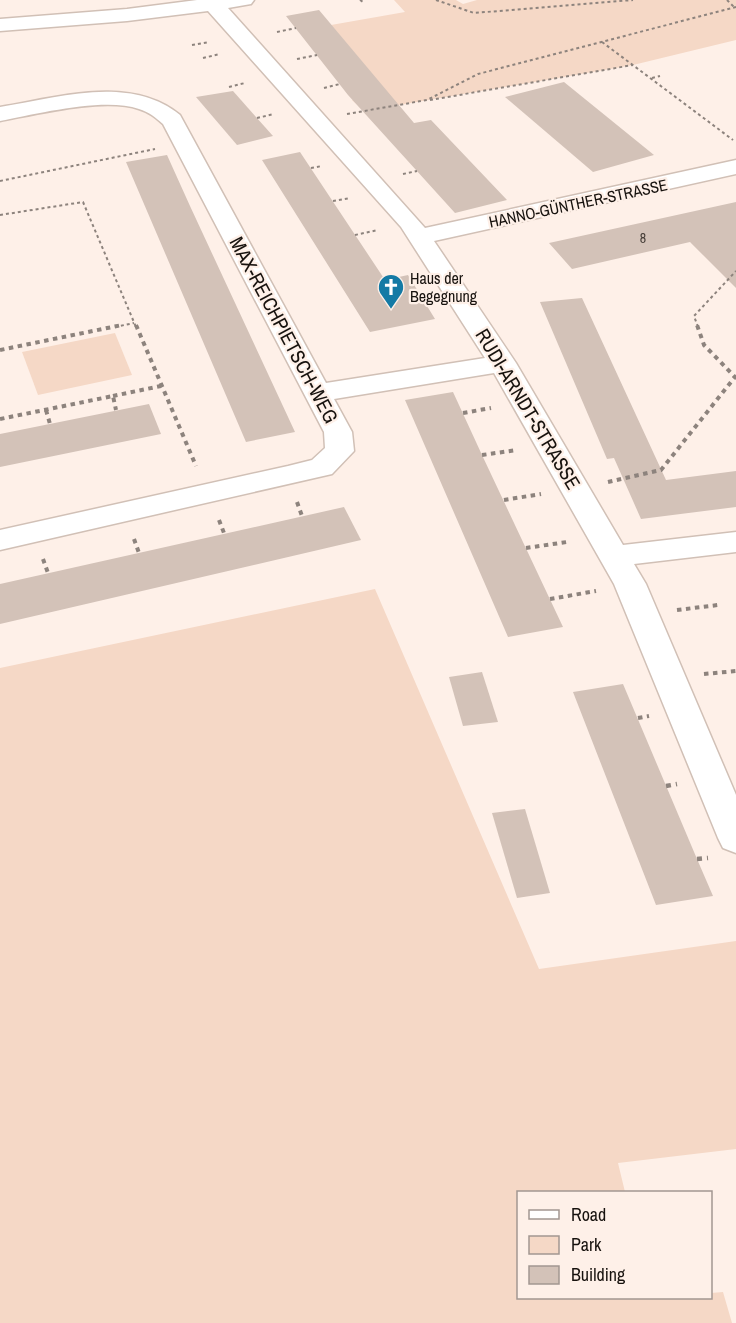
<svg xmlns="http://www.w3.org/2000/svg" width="736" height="1323" font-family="'Archivo Narrow',sans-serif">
  <rect width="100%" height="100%" fill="#fef0e8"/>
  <g fill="#f5d8c6">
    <polygon points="394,0 456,0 463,4 477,0 736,0 736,40 633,65 364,111 352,100 388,93 331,25 405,12"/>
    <polygon points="115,333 132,375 38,395 22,352"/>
    <polygon points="375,589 539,969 736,941 736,1149 618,1163 625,1192 518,1192 518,1298 710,1298 711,1293 723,1292 732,1323 0,1323 0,668"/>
  </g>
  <g fill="#d3c2b8">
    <polygon points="319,10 414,123 431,120 507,200 455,213 348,95 286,16"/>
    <polygon points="564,82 654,155 593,172 505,97"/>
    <polygon points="233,91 273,136 237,145 196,97"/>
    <polygon points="300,152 385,280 408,275 435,319 370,332 262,160"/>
    <polygon points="167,155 190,206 295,432 246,442 126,162"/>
    <polygon points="736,202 736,288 690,242 572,269 549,243"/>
    <polygon points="582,298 666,480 736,471 736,507 641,519 614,458 607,459 540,302"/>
    <polygon points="453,392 482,455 563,627 508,637 405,400"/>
    <polygon points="149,404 161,434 0,467 0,434"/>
    <polygon points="344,507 361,540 0,624 0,584"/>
    <polygon points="482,672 498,722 463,726 449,677"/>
    <polygon points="623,684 697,859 713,896 656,905 573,692"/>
    <polygon points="525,809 550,893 517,898 492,813"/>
  </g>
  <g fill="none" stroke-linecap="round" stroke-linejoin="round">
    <g stroke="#d1c0b6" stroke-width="3">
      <path id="minor" d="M197 0H254L251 4 228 8 425 228 736 160V174L434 241 516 363 623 545 736 532V552L634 564 646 584 736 795V853L723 848 718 838 614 584 494 373 334 399 352 432 354 451 332 474 0 550V530L288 466 312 460 325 448 324 432 163 124C155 117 149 112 139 109 104 97 37 114 0 121V107C57 98 130 74 180 115L326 383 485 358 401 227 208 11 127 21 0 31V19L127 9Z"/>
    </g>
    <g stroke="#8d837d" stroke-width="2" stroke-dasharray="3 3" stroke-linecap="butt">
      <polyline points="360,0 363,2"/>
      <polyline points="436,0 474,13 633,0"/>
      <polyline points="727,0 735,8"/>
      <polyline points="277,32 296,28"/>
      <polyline points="602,42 733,140"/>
      <polyline points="192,45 209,42"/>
      <polyline points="203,58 220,54"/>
      <polyline points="297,59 317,55"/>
      <polyline points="652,78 660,76"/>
      <polyline points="229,87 245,83"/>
      <polyline points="324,88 340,84"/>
      <polyline points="430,100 633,65"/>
      <polyline points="347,114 427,100 478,74 736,7"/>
      <polyline points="257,118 274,114"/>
      <polyline points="311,168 322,166"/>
      <polyline points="403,174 417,171"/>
      <polyline points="0,181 155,149"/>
      <polyline points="333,201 350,198"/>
      <polyline points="0,215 83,202 136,327"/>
      <polyline points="355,235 378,230"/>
      <polyline points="115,327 134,323"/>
      <polyline points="698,327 694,316 736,271"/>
    </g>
    <g stroke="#8d837d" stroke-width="4" stroke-dasharray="4.5 4.5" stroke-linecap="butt">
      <polyline points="136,325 196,466"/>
      <polyline points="0,350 122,325"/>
      <polyline points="113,396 161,386"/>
      <polyline points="46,410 50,424"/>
      <polyline points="463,413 491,408"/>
      <polyline points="0,419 113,396 116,410"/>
      <polyline points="482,455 517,450"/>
      <polyline points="608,482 661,470 735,377 704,345 697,325"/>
      <polyline points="504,500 541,494"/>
      <polyline points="297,502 302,516"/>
      <polyline points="219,520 224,533"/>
      <polyline points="134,539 139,553"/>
      <polyline points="526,548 567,542"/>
      <polyline points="43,559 48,573"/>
      <polyline points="550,599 596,591"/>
      <polyline points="677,610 718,605"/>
      <polyline points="704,674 736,671"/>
      <polyline points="638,718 649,716"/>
    </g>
    <g stroke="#8d837d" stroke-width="4.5" stroke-dasharray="5 5" stroke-linecap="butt">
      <polyline points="666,786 677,784"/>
      <polyline points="697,859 708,858"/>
    </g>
    <use href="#minor" fill="#fff" fill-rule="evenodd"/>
  </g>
  <defs>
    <g id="church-pin" transform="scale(1.35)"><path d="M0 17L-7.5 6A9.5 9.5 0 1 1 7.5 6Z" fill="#147aa5" stroke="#fef0e8"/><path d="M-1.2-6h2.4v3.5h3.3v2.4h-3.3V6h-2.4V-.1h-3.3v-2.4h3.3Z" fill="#fff"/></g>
  </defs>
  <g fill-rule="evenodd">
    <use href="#church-pin" x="391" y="287"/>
  </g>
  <g text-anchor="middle" stroke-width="4.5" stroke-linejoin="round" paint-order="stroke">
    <g font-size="14" fill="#463e38">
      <text x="643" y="243">8</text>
    </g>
    <g font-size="16" fill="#17120e" stroke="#fef0e8">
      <text transform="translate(578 203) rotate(-12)" y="6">HANNO-GÜNTHER-STRASSE</text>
    </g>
    <g font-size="16" fill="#17120e" stroke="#fef0e8" text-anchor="start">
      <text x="410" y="284">Haus der<tspan x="410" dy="18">Begegnung</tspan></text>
    </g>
    <g font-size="20" fill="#17120e" stroke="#fef0e8">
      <text transform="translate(284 330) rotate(62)" y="7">MAX-REICHPIETSCH-WEG</text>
      <text transform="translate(528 409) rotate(59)" y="7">RUDI-ARNDT-STRASSE</text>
    </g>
  </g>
  <rect x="517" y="1191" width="195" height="108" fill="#fef0e8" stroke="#a29791" stroke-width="1.5"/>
  <rect x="529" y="1210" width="30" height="9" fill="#ffffff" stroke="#a29791" stroke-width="1.5"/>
  <text x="571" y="1221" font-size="18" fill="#17120e">Road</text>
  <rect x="529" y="1236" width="30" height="18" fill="#f5d8c6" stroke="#a29791" stroke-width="1.5"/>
  <text x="571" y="1251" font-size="18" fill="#17120e">Park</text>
  <rect x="529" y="1266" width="30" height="18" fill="#d3c2b8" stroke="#a29791" stroke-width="1.5"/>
  <text x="571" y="1281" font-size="18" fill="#17120e">Building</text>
</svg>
